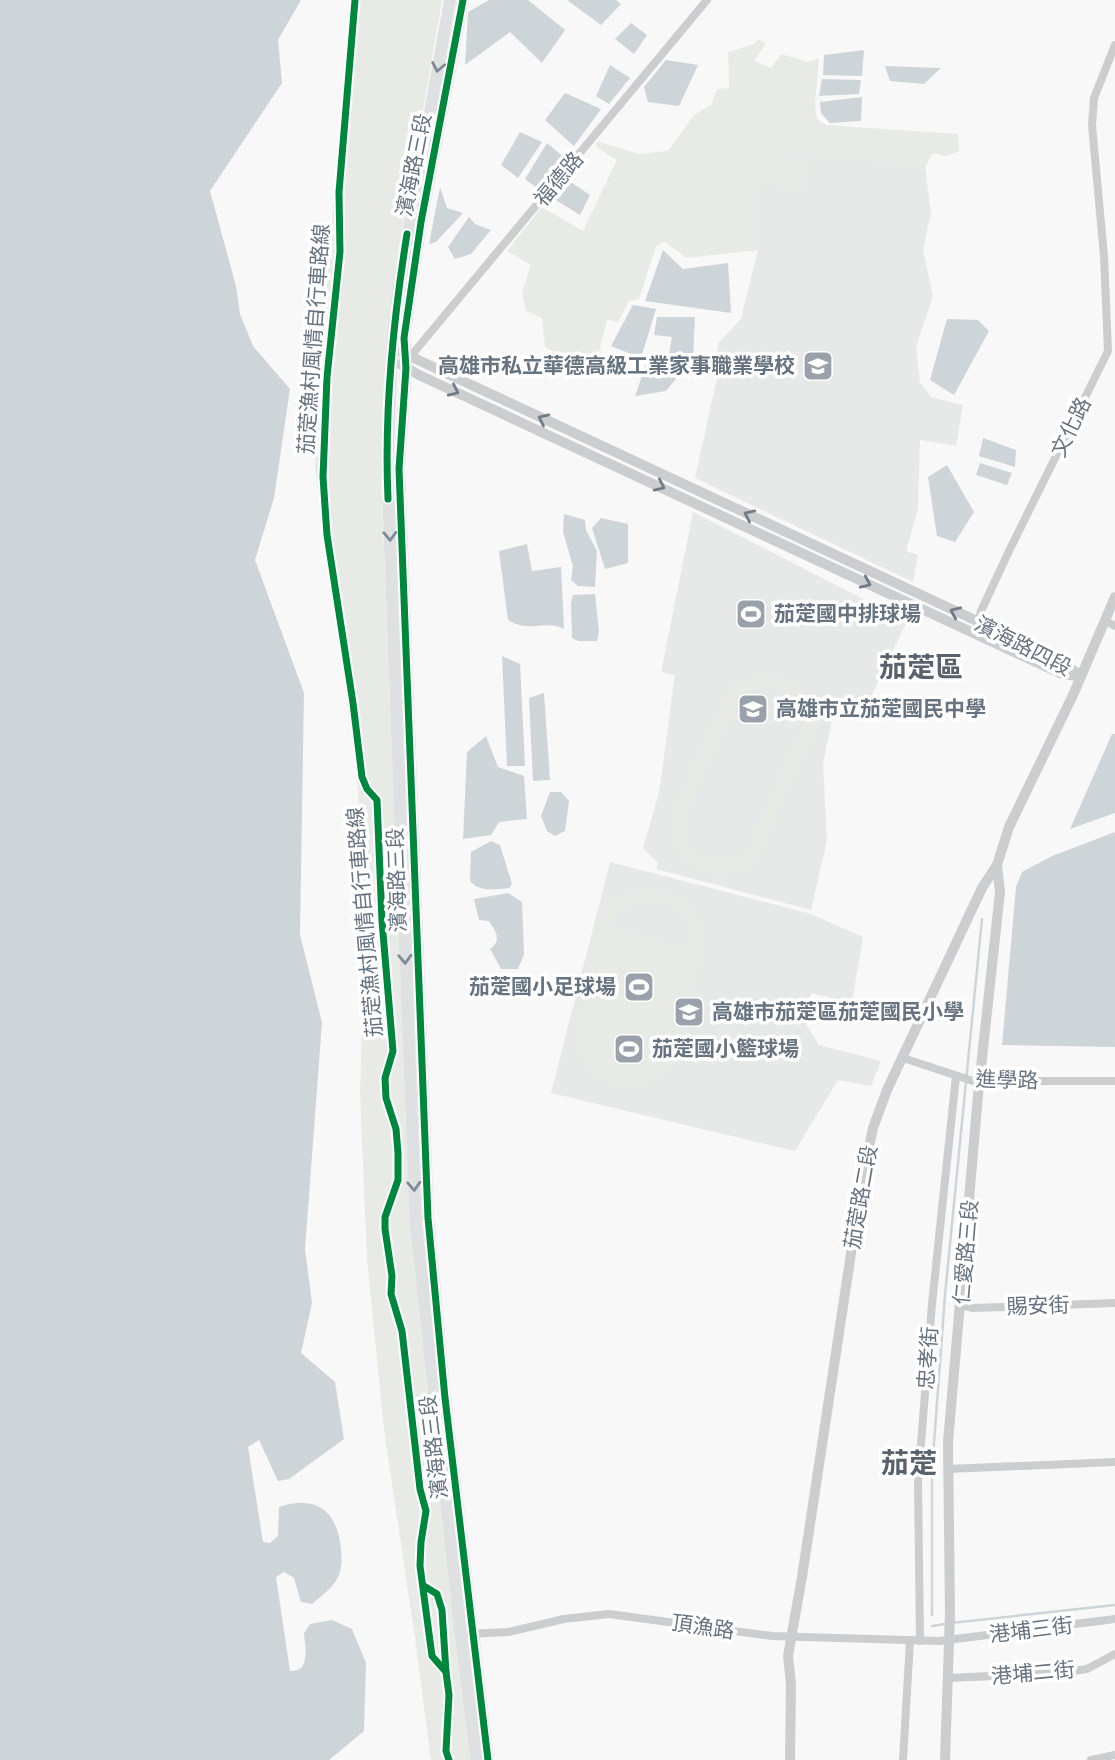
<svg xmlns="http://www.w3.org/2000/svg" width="1115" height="1760" font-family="Barlow,'Noto Sans TC',sans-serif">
  <rect width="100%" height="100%" fill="#f8f8f8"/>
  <g fill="#e7e8e8">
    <polygon points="767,148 925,167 931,213 923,250 933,296 916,346 920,382 931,397 963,405 956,446 920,440 918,509 906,551 918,555 913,582 695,478 718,373 715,360 719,342 741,319 758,250 754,211"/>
    <polygon points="693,512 907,621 864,712 835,706 823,764 827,841 811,910 656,869 658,863 643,848 659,793 675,675 661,672"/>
    <polygon points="610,862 808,913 863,937 852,1003 811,993 805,1022 819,1045 881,1061 871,1086 838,1080 795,1151 551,1093"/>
  </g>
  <g fill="#e7eae5" fill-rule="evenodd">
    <polygon points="351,0 442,0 398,256 387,334 381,479 411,1211 473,1760 431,1760 415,1638 384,1430 367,1259 360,1093 365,925 357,776 315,468 323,328"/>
    <polygon points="758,39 766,44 754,61 771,68 781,54 808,62 819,58 815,103 817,119 826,125 958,134 959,151 946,156 933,153 925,167 767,149 754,211 758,250 686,258 665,242 656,246 639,299 629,301 618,322 607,319 595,369 589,377 558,368 561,355 545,347 542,318 526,311 522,293 531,265 507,251 542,207 583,231 617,160 596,147 597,141 639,154 668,151 694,115 711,105 717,89 729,88 728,52 754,44"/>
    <polygon points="774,152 809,159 803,191 767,184"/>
    <polygon points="748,597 767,605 754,632 735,624"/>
    <path d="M762 674C784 674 810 687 811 712L821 717 757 857C723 898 659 863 673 810L734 677 744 681ZM769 687C794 692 806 711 799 735L751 844C724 878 676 857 685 814L735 705C744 693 754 687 769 687Z"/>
    <path d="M645 889C680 891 693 900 705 933L674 1063C663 1075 649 1086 632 1088 603 1091 578 1064 575 1038L605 905 618 896ZM642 900C671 900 697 916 689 948L612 928C616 912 627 907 642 900Z"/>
  </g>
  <g fill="#ced5d8">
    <path d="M0 0H301L278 40 282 83 210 191 236 286 240 314 253 346 290 389 274 498 255 560 304 693 300 935 322 1022 305 1249 312 1303 301 1353 335 1382 344 1439 289 1479 278 1481 259 1440 248 1447 263 1542 270 1543 278 1536 279 1507C316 1494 338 1511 341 1550 342 1558 342 1569 338 1577 333 1588 321 1596 312 1604L301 1602 294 1578 284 1572 276 1577 290 1671C311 1673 305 1647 304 1633L310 1624 332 1620 352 1629 366 1663 364 1731 329 1760H0Z"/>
    <polygon points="489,0 528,0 565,30 542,63 510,32 465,65 468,12"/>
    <polygon points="567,0 616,0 621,4 601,25"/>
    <polygon points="631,23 647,35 634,54 615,39"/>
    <polygon points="864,50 862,76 823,75 824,55"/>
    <polygon points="666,60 698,65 679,106 648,102 644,87"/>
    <polygon points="610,65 630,78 609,104 596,96"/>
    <polygon points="885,66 941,68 924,84 890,81"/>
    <polygon points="822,79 861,80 859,94 819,96"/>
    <polygon points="565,93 601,109 574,146 545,120"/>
    <polygon points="862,97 861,121 830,123 821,113 820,102"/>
    <polygon points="520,132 542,142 518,178 501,165"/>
    <polygon points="547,143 565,158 538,189 525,179"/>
    <polygon points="569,181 590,195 580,215 554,199"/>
    <polygon points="440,187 447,208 463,213 436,242 429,244"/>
    <polygon points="469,217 475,224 491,230 471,254 455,259 448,247"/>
    <polygon points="663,250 683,269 728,263 731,313 645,301"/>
    <polygon points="633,305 656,309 641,358 611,346"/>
    <polygon points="657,317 695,317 693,358 666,391 635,396 646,365 667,366 672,337 654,335"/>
    <polygon points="947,319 978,320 989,331 954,395 930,380"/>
    <polygon points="983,438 1016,450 1015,467 979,456"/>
    <polygon points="980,463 1012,473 1007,485 976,475"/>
    <polygon points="947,465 974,512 955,542 937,536 928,477"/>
    <polygon points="564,514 585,520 586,530 597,551 595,587 578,586 571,580 573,566 563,532"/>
    <polygon points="601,518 628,524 628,563 605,569 592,528"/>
    <path d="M527 544 532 571 561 567 564 629C545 619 530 634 508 620L499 551Z"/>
    <polygon points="595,594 599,632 597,641 578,641 572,638 571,603 573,595"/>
    <polygon points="502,656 520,664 525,766 507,766"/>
    <polygon points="544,693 550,780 533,781 529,698"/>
    <polygon points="1112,734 1115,734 1115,813 1070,829"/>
    <polygon points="486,736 498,767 524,776 527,819 499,822 491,835 463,839 467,752"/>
    <polygon points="550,792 561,792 569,801 565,831 555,836 547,831 541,816"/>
    <polygon points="1115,832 1115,1047 1002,1045 1016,887 1022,872 1052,856"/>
    <path d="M491 841 500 845 512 884 509 888C494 889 481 893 470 881L471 852Z"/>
    <path d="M508 893 522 902 524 954 518 969H501L490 949C502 941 496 931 489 921L479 920 474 899Z"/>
  </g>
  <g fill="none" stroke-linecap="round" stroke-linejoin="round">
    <g stroke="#ced5d8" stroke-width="2.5">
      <polyline points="932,1615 932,1470 945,1295 982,919"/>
      <polyline points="951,1623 1115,1605"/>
      <polyline points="932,1626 945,1624"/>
    </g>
    <g stroke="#cbcdce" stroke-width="8">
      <polyline points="410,357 707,0"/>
      <polyline points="1105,621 1115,626"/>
      <polyline points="977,626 981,611 1010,549 1108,351 1104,256 1092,125 1094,98 1115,45"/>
      <polyline points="903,1058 973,1081 1115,1081"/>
      <polyline points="961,1305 972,1308 1115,1303"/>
      <polyline points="948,1469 1115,1462"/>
      <polyline points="468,1634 508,1632 564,1619 609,1614 772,1636 939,1641 1115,1619"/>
      <polyline points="920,1641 918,1482 932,1304 956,1076"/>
      <polyline points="948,1678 1060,1673 1087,1669 1115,1654"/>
      <polyline points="903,1760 910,1641"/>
      <polyline points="1091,1760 1115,1755"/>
    </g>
    <g stroke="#cbcdce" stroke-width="10">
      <polyline points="401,352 979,622 1066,665 1081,676"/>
      <polyline points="400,364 419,375 997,644 1062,674 1078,676"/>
      <polyline points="790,1760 791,1684 788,1656 802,1577 862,1181 873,1128 887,1090 982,888 997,865 1009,827 1073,695 1115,597"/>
      <polyline points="945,1760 950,1613 948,1442 978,1095 1000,892 997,865"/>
    </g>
    <g stroke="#dfe0e1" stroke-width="12">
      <polyline points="450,0 399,286 393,334 387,466 416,1224 461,1635 477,1760"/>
      <polyline points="463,0 421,222 404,338 406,368 399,469 428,1218 445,1398 488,1760"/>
    </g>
    <g stroke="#fff" stroke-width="11">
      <g id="cycleway">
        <polyline points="355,0 339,192 340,252 327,377 323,477 327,535 353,703 362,777 367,789 377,800 382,921 393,1051 385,1078 386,1098 396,1129 398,1153 398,1180 385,1217 385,1229 392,1276 391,1294 402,1331 420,1489 426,1511 421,1542 420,1566 432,1656 446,1672 449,1695 446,1751 449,1760"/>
        <polyline points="463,0 421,222 404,338 406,368 399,469 428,1218 445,1398 488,1760"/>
        <path d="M388 499C384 411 393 321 407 234"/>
        <polyline points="424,1586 437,1594 442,1610 446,1672"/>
      </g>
    </g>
    <use href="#cycleway" stroke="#00873e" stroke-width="7"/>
  </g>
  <defs><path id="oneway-chevron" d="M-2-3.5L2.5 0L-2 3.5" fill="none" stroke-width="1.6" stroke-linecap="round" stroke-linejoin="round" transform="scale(1.75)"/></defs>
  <g stroke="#7e8a94">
    <use href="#oneway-chevron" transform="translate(438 67) rotate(101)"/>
    <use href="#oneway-chevron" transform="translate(390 536) rotate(88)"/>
    <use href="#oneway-chevron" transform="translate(405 959) rotate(88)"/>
    <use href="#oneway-chevron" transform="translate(414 1186) rotate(87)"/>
  </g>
  <g stroke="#707d89">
    <use href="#oneway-chevron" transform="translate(454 391) rotate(25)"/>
    <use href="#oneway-chevron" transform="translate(543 419) rotate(-155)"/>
    <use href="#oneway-chevron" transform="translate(660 486) rotate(25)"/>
    <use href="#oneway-chevron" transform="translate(749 515) rotate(-155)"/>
    <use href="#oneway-chevron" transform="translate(866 583) rotate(24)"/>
    <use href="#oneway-chevron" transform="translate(955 612) rotate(-156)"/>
  </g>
  <defs>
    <g id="school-square" transform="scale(1.575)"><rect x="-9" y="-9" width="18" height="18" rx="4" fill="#99a2ab" stroke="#fff"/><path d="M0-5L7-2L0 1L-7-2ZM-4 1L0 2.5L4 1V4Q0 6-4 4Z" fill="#fff"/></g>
    <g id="stadium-square" transform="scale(1.575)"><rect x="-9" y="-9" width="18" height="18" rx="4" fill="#99a2ab" stroke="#fff"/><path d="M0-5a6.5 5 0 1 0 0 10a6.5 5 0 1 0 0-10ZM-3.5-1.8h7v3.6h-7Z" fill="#fff"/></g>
  </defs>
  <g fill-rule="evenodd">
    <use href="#school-square" x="818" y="366"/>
    <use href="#stadium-square" x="751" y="614"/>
    <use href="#school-square" x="753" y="709"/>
    <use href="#stadium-square" x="639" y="987"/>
    <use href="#school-square" x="689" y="1012"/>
    <use href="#stadium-square" x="629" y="1049"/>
  </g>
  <g text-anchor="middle" stroke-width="7" stroke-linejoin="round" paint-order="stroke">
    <g font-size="21" fill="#667481" stroke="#fff">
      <text transform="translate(414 165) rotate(-79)" y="7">濱海路三段</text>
      <text transform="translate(559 179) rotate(-50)" y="7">福德路</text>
      <text transform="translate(314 339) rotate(-86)" y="7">茄萣漁村風情自行車路線</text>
      <text transform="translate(1071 427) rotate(-64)" y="7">文化路</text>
      <text transform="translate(1023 646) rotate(27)" y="7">濱海路四段</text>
      <text transform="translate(397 880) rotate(-92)" y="7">濱海路三段</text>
      <text transform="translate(365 922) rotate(-95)" y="7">茄萣漁村風情自行車路線</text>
      <text transform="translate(1007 1080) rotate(2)" y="7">進學路</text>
      <text transform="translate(861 1197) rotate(-80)" y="7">茄萣路二段</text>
      <text transform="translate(966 1252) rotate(-85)" y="7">仁愛路三段</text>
      <text transform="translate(1038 1306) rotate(-2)" y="7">賜安街</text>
      <text transform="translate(928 1358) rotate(-86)" y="7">忠孝街</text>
      <text transform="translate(434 1447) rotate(-97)" y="7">濱海路三段</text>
      <text transform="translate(703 1627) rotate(8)" y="7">頂漁路</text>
      <text transform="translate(1031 1630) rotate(-7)" y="7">港埔三街</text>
      <text transform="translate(1033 1673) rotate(-5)" y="7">港埔二街</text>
    </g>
    <g font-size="21" font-weight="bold" fill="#667481" stroke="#fff" text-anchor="start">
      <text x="795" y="373" text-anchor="end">高雄市私立華德高級工業家事職業學校</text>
      <text x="774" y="621">茄萣國中排球場</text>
      <text x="776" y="716">高雄市立茄萣國民中學</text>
      <text x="616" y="994" text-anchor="end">茄萣國小足球場</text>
      <text x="712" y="1019">高雄市茄萣區茄萣國民小學</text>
      <text x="652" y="1056">茄萣國小籃球場</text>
    </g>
    <g font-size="28" font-weight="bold" fill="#57626c" stroke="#fff">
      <text x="921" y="677">茄萣區</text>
      <text x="909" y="1473">茄萣</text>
    </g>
  </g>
</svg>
